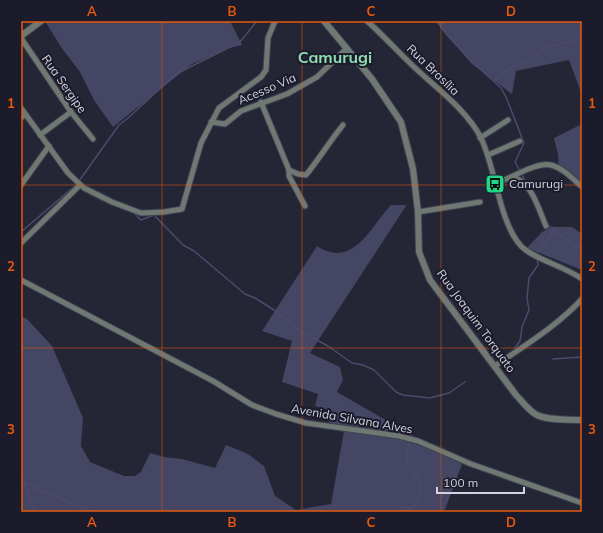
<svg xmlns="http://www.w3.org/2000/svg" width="603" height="533" font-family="Mulish,sans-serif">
  <rect width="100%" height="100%" fill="#242535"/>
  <g fill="#444663">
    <polygon points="45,21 230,21 242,45 229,48 192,64 113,127 94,100 80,72 61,47"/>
    <polygon points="435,21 582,21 582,95 569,60 516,71 512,94 472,64"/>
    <polygon points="582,124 582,183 575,182 559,172 558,154 554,138"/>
    <path d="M391 205H405L406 206 310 353 340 367 343 380 337 392 462 464 444 512H21V316L27 319 52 346 83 418 81 446 90 462 124 476H135L141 472 150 453 164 457 182 459 215 468 226 445 248 454 264 466 275 496 296 510 331 504 344 431 329 422 326 409 315 406 318 394 282 382 292 341 262 331 317 246C353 270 371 226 391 205Z"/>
    <polygon points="552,227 572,227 582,234 582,270 527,248 542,232"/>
  </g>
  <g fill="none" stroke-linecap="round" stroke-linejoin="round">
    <g stroke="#4d4a6d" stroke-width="1.5">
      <polyline points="437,21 446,34 468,58 501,88 506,97 524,143 515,162 526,182"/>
      <polyline points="494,81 505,71 526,62 541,50 582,37"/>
      <polyline points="79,181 119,125 128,118 176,74 240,42 257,21"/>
      <polyline points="90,194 104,201"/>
      <polyline points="133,212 141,220 154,215 183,245 194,251 245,294 255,298 274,310 298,330 328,346 352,363 363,365 374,370 396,392 403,395 430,398 449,393 465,382"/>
      <polyline points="548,225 575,246 582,248"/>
      <polyline points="21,232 77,184"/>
      <polyline points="537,254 554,230"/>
      <polyline points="515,348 520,341 522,327 529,310 527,298 529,278 538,265 537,258"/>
      <polyline points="553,359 582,357"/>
      <path d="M409 443C408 449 406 457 408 462 417 485 432 483 411 509"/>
      <polyline points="21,474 34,512"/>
      <polyline points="23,481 38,489 93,512"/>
      <polyline points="399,512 407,507 414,512"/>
    </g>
    <g stroke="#404150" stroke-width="7">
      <g id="minor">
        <path d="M367 21C383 35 397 51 413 66 435 87 467 110 481 138 496 169 499 222 521 246 533 259 565 266 582 279"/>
        <polyline points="21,38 71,112 93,139"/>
        <polyline points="261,102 289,170 289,176 305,206"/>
        <polyline points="21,108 68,173 84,188 112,202 141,213 164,212 182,209 201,143 219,108 261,77 266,70 268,38 275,21"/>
        <polyline points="21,118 25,114"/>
        <polyline points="211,122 225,124 241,111 287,94 317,77 346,49"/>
        <polyline points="40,135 71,112"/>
        <polyline points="480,138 508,120"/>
        <polyline points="488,155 520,141"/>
        <path d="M289 170 298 174 306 175C319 159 330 141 343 125"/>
        <path d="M514 177C533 185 538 208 546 226"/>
        <path d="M495 184C509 179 538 161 551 165 563 168 573 179 582 187"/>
        <polyline points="21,185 49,146"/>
        <polyline points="418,212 480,202"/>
        <polyline points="21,243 80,185"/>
        <polyline points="21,280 213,381 252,405 276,414 306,423 399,436 418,441 471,464 582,503"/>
        <path d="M495 366C525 345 557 326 582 299"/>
      </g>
    </g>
    <g stroke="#404150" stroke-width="8">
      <g id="tertiary">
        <path d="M324 21 372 79 401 122 413 169 418 212 419 252 430 280 516 395C522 401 529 411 537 415 550 421 568 419 582 420"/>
        <polyline points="21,36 41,21"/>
      </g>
    </g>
    <use href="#minor" stroke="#6f7872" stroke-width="5"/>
    <use href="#tertiary" stroke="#6f7872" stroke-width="6"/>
  </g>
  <path fill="none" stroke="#e8590c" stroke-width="1" stroke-opacity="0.55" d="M162 21V512M302 21V512M441 21V512M21 185H582M21 348H582"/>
  <defs>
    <g id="bus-square" transform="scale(1)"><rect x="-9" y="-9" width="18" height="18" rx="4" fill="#1ed888" stroke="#1b1b2b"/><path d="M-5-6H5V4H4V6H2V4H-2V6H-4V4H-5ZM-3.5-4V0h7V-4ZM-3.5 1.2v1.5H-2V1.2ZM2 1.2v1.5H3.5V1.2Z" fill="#111"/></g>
  </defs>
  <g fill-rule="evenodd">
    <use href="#bus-square" x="495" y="184"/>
  </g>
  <g text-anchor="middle" stroke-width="4" stroke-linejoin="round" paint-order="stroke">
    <g font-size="12" fill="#d2d3de" stroke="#1b1b2b">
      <text transform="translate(433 70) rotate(44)" y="4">Rua Brasília</text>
      <text transform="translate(64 84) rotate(55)" y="4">Rua Sergipe</text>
      <text transform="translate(267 89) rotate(-23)" y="4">Acesso Via</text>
      <text transform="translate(476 321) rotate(54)" y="4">Rua Joaquim Torquato</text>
      <text transform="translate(352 419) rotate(10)" y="4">Avenida Silvana Alves</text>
    </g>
    <g font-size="12" fill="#d2d3de" stroke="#1b1b2b" text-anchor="start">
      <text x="509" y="188">Camurugi</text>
    </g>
    <g font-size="16" font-weight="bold" fill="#90dcaf" stroke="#1b1b2b">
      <text x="335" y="63">Camurugi</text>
    </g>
  </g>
  <rect width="603" height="533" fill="none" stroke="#1b1b2b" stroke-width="44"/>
  <path d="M437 487v6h87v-6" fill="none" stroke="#d2d3de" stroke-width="2"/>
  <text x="443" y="487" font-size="12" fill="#d2d3de" stroke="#1b1b2b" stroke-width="3" paint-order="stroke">100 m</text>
  <rect x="22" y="22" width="559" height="489" fill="none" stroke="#e8590c" stroke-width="1.5"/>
  <g font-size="13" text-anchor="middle" font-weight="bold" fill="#e8590c">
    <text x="92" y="16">A</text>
    <text x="232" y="16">B</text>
    <text x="371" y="16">C</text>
    <text x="511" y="16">D</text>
    <text x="11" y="108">1</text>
    <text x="592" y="108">1</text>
    <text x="11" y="271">2</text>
    <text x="592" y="271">2</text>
    <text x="11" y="434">3</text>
    <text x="592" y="434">3</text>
    <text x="92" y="527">A</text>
    <text x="232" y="527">B</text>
    <text x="371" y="527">C</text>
    <text x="511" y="527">D</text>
  </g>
</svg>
